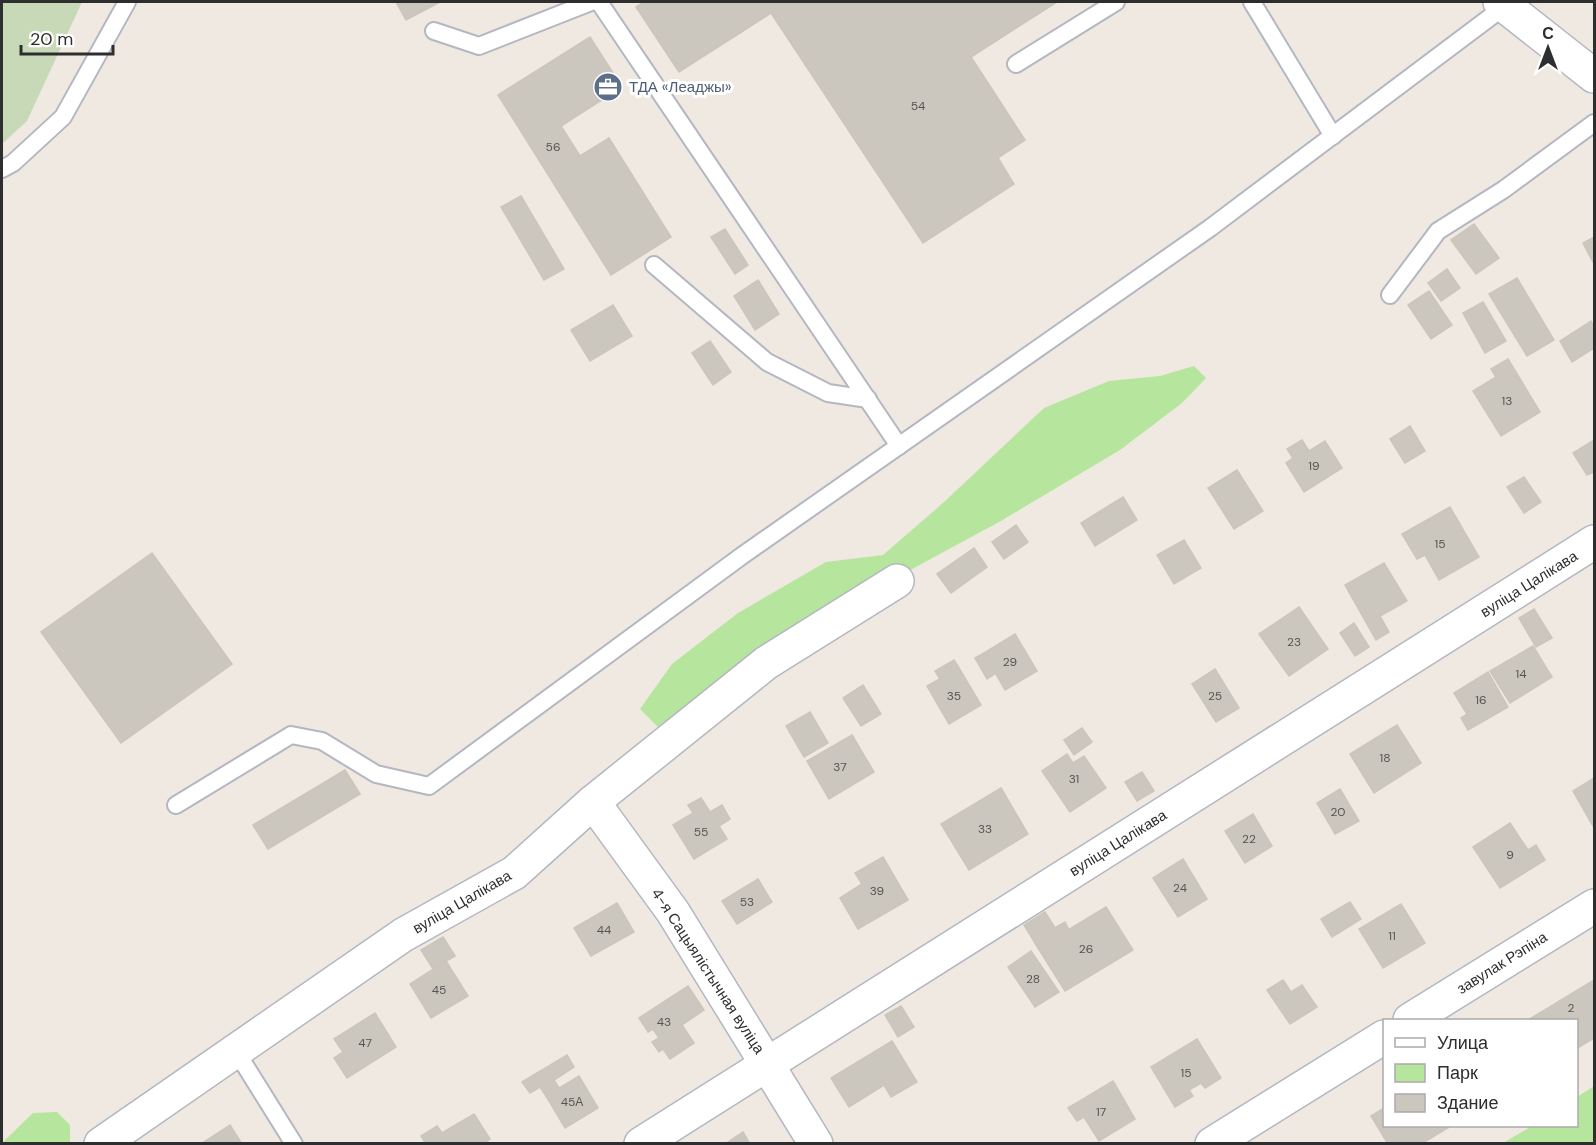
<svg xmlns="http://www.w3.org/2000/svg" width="1596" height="1145" font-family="'DM Sans',sans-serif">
  <rect width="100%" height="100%" fill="#efe9e1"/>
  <g fill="#b6e59e">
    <polygon points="1194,366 1206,378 1182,403 1120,450 999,522 851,602 682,723 658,727 640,709 672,664 738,613 826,562 883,555 943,503 1044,408 1109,381 1160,376"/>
    <polygon points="1594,1086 1594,1143 1503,1143 1532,1126 1576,1126 1577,1097"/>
    <polygon points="57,1112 70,1125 70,1143 2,1143 33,1113"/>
  </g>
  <polygon fill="#c8d9b8" points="2,2 82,2 27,121 2,144"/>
  <g fill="#cbc7bf" stroke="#cbc5ba" stroke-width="1.5">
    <polygon points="396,2 440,2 406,20"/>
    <polygon points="644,2 1057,2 971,57 1025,140 998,158 1014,184 923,243 771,13 679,72 636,7"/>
    <polygon points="590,37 622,87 561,126 580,156 609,138 671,237 611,275 498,95"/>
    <polygon points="521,196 564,269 544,280 501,207"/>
    <polygon points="1474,224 1499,258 1476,274 1451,240"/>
    <polygon points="725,229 748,265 735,274 711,237"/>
    <polygon points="1594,237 1594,264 1583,243"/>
    <polygon points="1447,269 1460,288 1441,301 1428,283"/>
    <polygon points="1517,278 1554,340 1527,356 1489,294"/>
    <polygon points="758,280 779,314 755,330 734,296"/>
    <polygon points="1429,291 1452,325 1431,339 1408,305"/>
    <polygon points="1483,302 1506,341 1485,353 1463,313"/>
    <polygon points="613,305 632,336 590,361 571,330"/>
    <polygon points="1591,321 1594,327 1594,348 1572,362 1560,341"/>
    <polygon points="710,341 731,372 713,385 692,353"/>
    <polygon points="1508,359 1540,412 1501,436 1473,391 1496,377 1491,369"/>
    <polygon points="1410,426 1425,451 1405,463 1390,439"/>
    <polygon points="1302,440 1309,451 1325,441 1342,468 1304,492 1286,463 1293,458 1287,449"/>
    <polygon points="1594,440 1594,472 1587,475 1573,453"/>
    <polygon points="1237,470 1263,511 1234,529 1208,488"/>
    <polygon points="1524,477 1541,502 1524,513 1507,487"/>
    <polygon points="1123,497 1137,520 1095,546 1081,523"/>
    <polygon points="1450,507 1479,557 1439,580 1425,555 1417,559 1402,534"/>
    <polygon points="1016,525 1028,542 1004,559 992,542"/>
    <polygon points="1184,540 1201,568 1174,584 1157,555"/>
    <polygon points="974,548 987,567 951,593 937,574"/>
    <polygon points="152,553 232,664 121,743 41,632"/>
    <polygon points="1384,563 1407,601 1380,616 1389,632 1376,640 1345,585"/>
    <polygon points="1299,607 1328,649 1289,676 1259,634"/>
    <polygon points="1534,609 1552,638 1536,647 1519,618"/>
    <polygon points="1354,623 1369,647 1355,656 1340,633"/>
    <polygon points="1015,634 1037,671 1005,690 984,653"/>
    <polygon points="1533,646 1552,677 1510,703 1490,671"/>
    <polygon points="984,653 996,673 987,679 975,658"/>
    <polygon points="954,660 959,668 940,679 935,671"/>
    <polygon points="959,668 981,705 949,724 927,686"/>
    <polygon points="1215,669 1239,708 1216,722 1192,684"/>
    <polygon points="1488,672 1508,707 1468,730 1461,718 1467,714 1454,693"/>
    <polygon points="863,685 881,714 861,726 843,698"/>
    <polygon points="810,712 828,743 804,757 786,726"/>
    <polygon points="1397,725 1421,763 1374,793 1350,754"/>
    <polygon points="1082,728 1092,742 1074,755 1064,740"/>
    <polygon points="852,735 874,772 829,799 807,761"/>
    <polygon points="1067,754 1073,763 1084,756 1106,788 1070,812 1042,771"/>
    <polygon points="345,770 360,794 268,849 253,825"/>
    <polygon points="1142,772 1154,791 1137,801 1125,782"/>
    <polygon points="1594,778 1594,828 1573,791"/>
    <polygon points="1001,788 1028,834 969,870 941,824"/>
    <polygon points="1340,789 1359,821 1335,834 1317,803"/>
    <polygon points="701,798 710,812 722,805 730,819 719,826 727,839 694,859 673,825 693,813 688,805"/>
    <polygon points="1253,814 1272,846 1245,863 1225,831"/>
    <polygon points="1510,823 1528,850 1536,845 1545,860 1500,888 1473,847"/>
    <polygon points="883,857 908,900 858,929 840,898 862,884 855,873"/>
    <polygon points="1183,859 1207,899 1178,917 1153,878"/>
    <polygon points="758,879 772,902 737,924 722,901"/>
    <polygon points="1350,902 1361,919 1332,937 1321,919"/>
    <polygon points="617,903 634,932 591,956 574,928"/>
    <polygon points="1401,904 1425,943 1383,968 1359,929"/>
    <polygon points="1106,907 1133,950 1065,991 1038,948"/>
    <polygon points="1045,912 1055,928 1065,922 1069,930 1038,948 1024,925"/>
    <polygon points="443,937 455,956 433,969 421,950"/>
    <polygon points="1031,951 1059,992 1035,1007 1008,967"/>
    <polygon points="446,961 468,996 431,1018 410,984"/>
    <polygon points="1283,980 1291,992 1302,985 1317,1007 1290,1024 1267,990"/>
    <polygon points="1594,980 1594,1038 1576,1049 1576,1020 1528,1020"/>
    <polygon points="688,986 704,1010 682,1025 694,1043 670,1059 663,1049 659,1052 652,1042 659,1038 653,1029 648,1032 639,1018"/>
    <polygon points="901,1006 914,1027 898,1037 885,1015"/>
    <polygon points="375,1013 396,1047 347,1078 334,1058 343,1052 334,1039"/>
    <polygon points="1197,1039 1221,1078 1205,1088 1201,1083 1189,1090 1193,1096 1175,1107 1151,1067"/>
    <polygon points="892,1041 917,1082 891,1097 884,1085 849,1107 831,1078"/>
    <polygon points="567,1055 574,1067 554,1080 559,1088 546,1096 540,1087 530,1093 522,1082"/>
    <polygon points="579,1076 598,1108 565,1128 546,1096"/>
    <polygon points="1113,1081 1135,1119 1099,1141 1084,1117 1077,1121 1068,1108"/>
    <polygon points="1384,1108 1384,1126 1451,1126 1421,1144 1388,1144 1371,1116"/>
    <polygon points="474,1114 490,1139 483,1144 426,1144 421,1136 437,1126 442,1133"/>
    <polygon points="230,1125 242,1144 205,1144 204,1142"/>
    <polygon points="743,1132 750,1144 725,1144"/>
  </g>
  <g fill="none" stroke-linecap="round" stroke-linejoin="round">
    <g stroke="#b4b7c1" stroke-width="20">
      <g id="service">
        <polyline points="599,2 899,446"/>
        <polyline points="1252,2 1333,136"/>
        <polyline points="434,31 479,46 591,2"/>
        <polyline points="1016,64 1116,2"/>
        <polyline points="2,169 13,163 63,117 127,2"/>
        <polyline points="654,265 767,362 828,393 868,399"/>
        <polyline points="1390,295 1438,231 1503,190 1594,123"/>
        <polyline points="176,805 291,735 322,741 376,774 429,786 743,555 1210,228 1505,6"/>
        <polyline points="236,1051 294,1144"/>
      </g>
    </g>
    <g stroke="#b4b7c1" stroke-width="36">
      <g id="minor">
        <polyline points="593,802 673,912 816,1144"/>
        <polyline points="1410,1020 1594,906"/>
        <polyline points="101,1144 403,935 514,873 593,802 766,663 897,581"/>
        <polyline points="641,1144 1594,542"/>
        <polyline points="1212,1144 1384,1037"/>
      </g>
    </g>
    <g stroke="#b4b7c1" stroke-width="36">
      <polyline id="tertiary" points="1500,2 1594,76"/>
    </g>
    <use href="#service" stroke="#fff" stroke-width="16"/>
    <use href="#minor" stroke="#fff" stroke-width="33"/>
    <use href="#tertiary" stroke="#fff" stroke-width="33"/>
  </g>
  <defs>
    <g id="office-disc" transform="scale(1.5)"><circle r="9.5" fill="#5c6f8a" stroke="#fff"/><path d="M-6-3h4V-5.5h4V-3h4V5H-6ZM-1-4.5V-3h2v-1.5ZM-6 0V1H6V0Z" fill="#fff"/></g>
  </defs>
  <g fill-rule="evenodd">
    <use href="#office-disc" x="608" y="87"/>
  </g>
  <g text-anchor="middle" stroke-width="6" stroke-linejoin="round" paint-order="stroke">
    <g font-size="12" fill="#555452">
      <text x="918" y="110">54</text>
      <text x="553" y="151">56</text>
      <text x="1507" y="405">13</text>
      <text x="1314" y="470">19</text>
      <text x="1440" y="548">15</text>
      <text x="1294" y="646">23</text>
      <text x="1010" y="666">29</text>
      <text x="1521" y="678">14</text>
      <text x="954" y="700">35</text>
      <text x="1215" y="700">25</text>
      <text x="1481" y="704">16</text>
      <text x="1385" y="762">18</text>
      <text x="840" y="771">37</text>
      <text x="1074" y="783">31</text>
      <text x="1338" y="816">20</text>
      <text x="985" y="833">33</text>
      <text x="701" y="836">55</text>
      <text x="1249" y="843">22</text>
      <text x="1510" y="859">9</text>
      <text x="1180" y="892">24</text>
      <text x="877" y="895">39</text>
      <text x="747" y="906">53</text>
      <text x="604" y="934">44</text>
      <text x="1392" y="940">11</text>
      <text x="1086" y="953">26</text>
      <text x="1033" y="983">28</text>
      <text x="439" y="994">45</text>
      <text x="1571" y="1012">2</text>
      <text x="664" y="1026">43</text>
      <text x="365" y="1047">47</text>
      <text x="1186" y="1077">15</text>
      <text x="572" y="1106">45А</text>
      <text x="1101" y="1116">17</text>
    </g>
    <g font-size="15" fill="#4e5e75" stroke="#fff" text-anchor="start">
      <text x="629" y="92">ТДА «Леаджы»</text>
    </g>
    <g font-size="15" fill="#2e2e2e" stroke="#fff">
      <text transform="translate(1529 584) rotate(-32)" y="5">вуліца Цалікава</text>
      <text transform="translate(1118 843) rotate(-32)" y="5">вуліца Цалікава</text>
      <text transform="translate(462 902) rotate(-30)" y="5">вуліца Цалікава</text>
      <text transform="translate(1502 963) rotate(-32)" y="5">завулак Рэпіна</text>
      <text transform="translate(708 971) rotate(57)" y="5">4-я Сацыялістычная вуліца</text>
    </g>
  </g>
  <rect width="1596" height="1145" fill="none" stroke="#2e2e2e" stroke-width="6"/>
  <rect x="1383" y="1019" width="195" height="108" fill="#ffffff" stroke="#ababab" stroke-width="1.5"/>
  <rect x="1395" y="1038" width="30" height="9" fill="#ffffff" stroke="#ababab" stroke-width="1.5"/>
  <text x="1437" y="1049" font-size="18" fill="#2e2e2e">Улица</text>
  <rect x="1395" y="1064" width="30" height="18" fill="#b6e59e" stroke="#ababab" stroke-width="1.5"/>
  <text x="1437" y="1079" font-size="18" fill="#2e2e2e">Парк</text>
  <rect x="1395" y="1094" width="30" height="18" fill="#cbc7bf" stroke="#ababab" stroke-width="1.5"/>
  <text x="1437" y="1109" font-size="18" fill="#2e2e2e">Здание</text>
  <g transform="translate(1548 48)" stroke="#ffffff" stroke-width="4.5" paint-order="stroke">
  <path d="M0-4.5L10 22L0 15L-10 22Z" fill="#2e2e2e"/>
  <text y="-9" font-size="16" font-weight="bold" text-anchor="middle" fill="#2e2e2e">С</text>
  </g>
  <path d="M21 45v9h92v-9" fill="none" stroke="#2e2e2e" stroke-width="3"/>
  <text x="30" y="45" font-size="18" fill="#2e2e2e" stroke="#ffffff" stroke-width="4.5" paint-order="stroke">20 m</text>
</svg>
